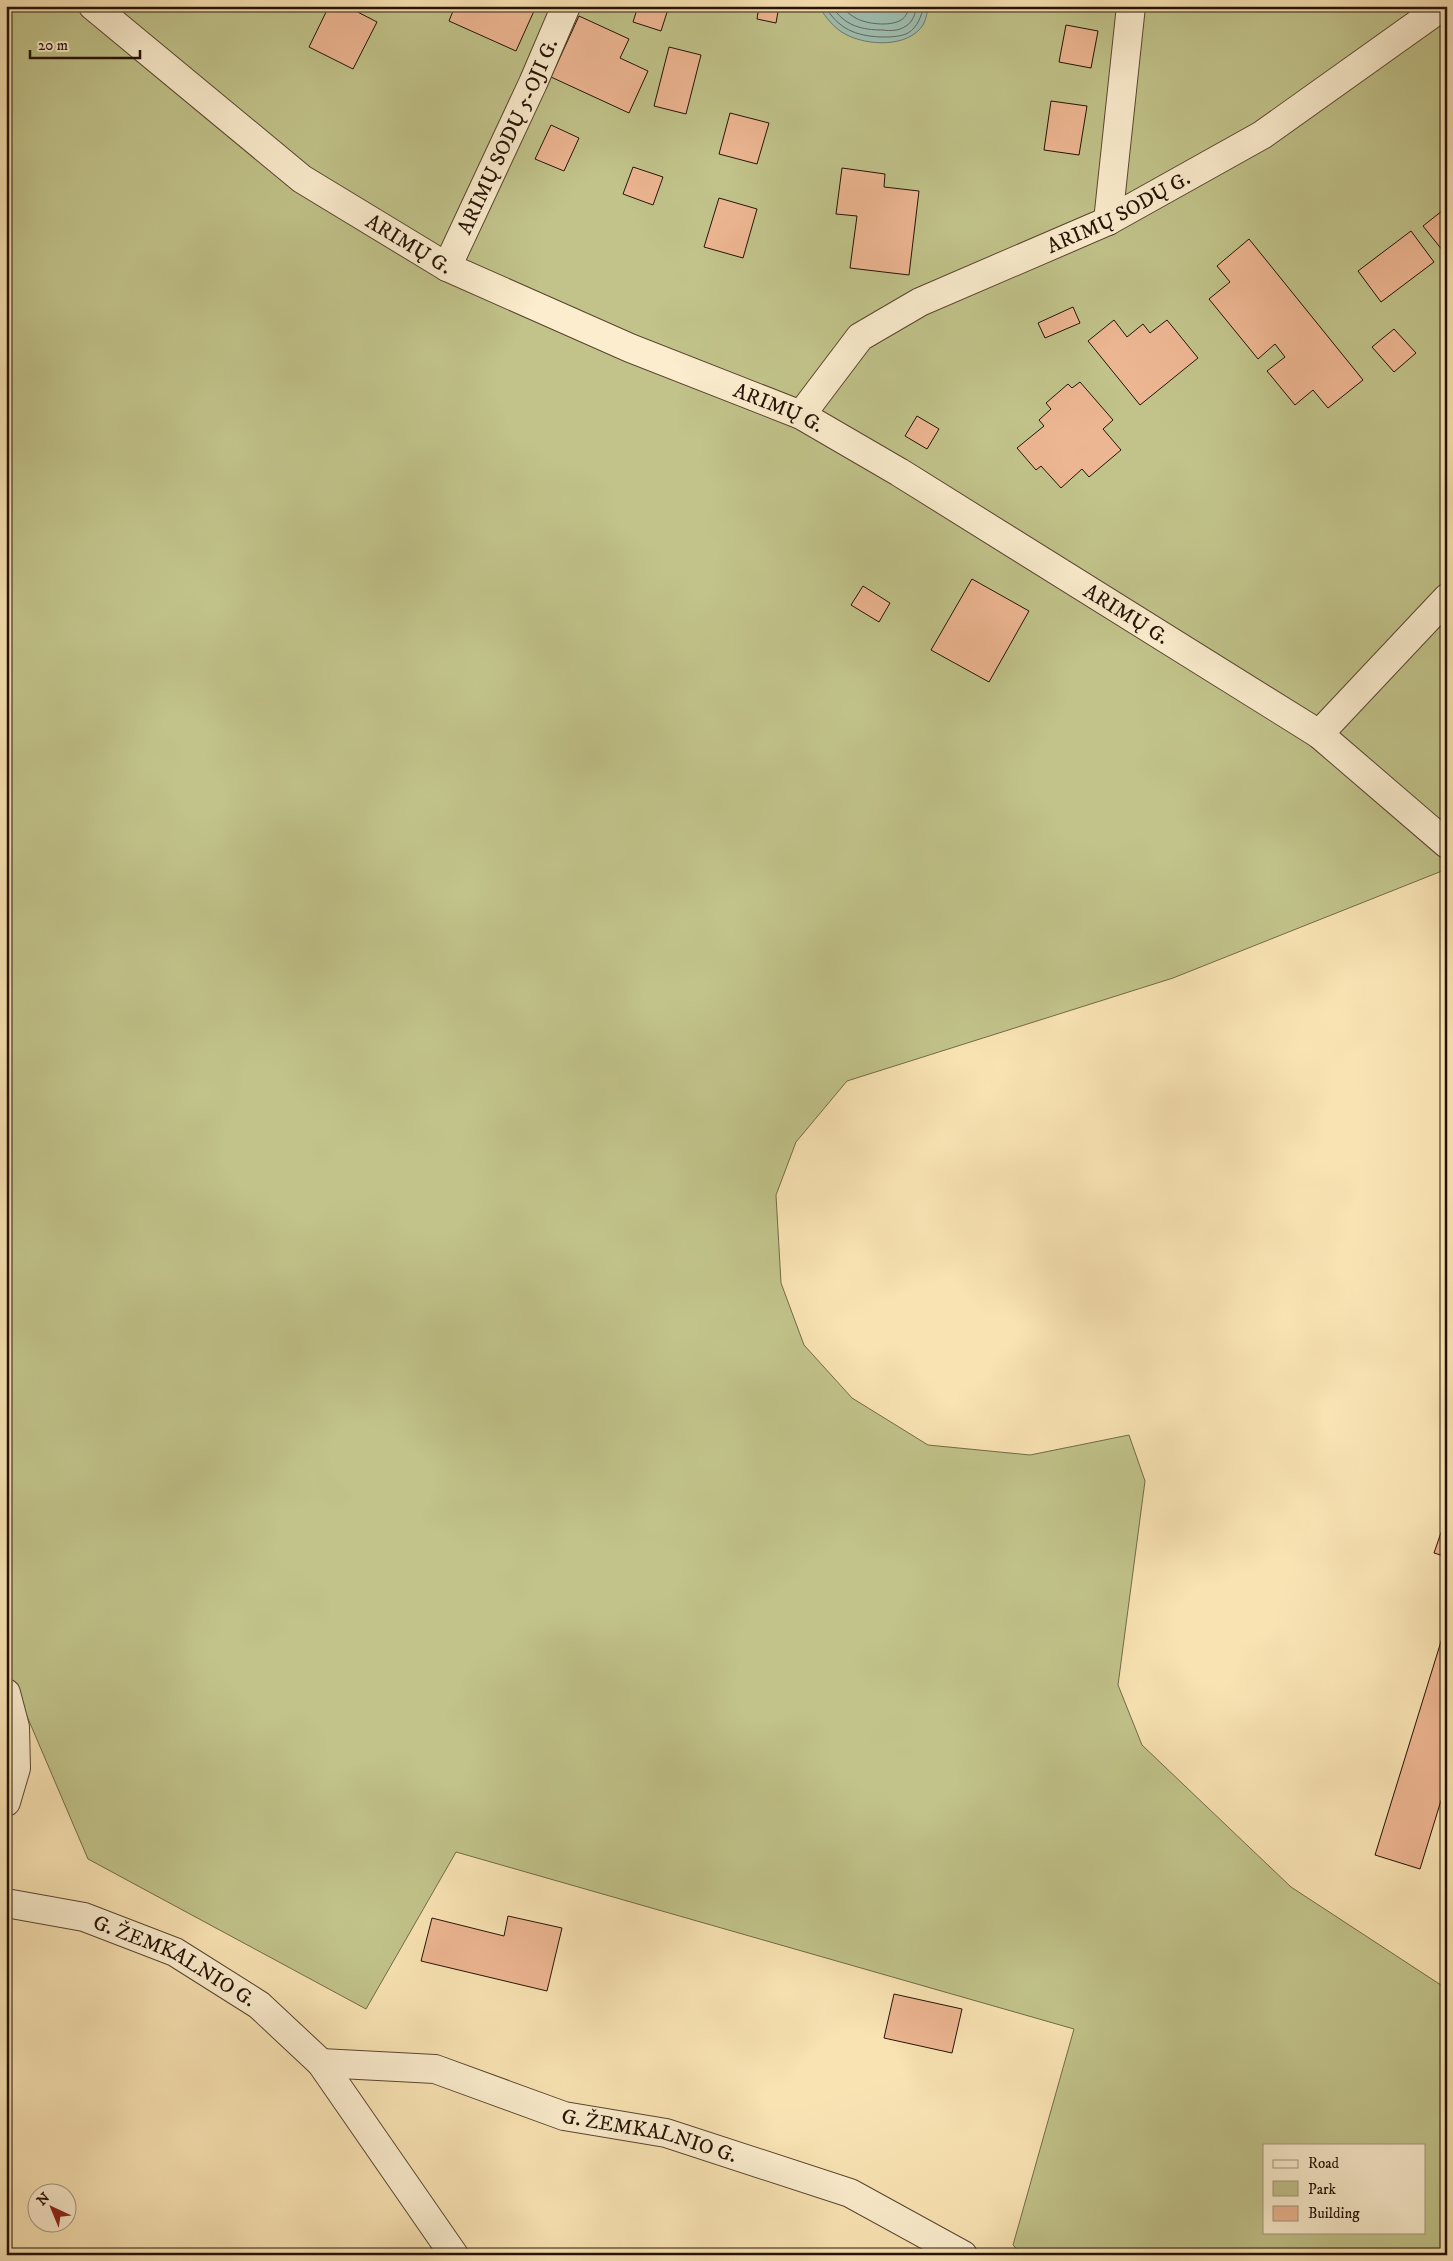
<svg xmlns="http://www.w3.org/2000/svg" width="1453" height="2261" font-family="'IM FELL DW Pica',serif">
  <rect width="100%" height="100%" fill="#f9e3b3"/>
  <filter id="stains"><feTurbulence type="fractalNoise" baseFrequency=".004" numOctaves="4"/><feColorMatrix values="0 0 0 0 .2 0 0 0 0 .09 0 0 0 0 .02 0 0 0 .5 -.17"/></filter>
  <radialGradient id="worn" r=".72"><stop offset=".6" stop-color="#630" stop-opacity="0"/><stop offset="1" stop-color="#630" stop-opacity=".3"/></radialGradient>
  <path fill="#c1c38a" stroke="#736a48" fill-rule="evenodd" d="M6 6H1447V869L1173 978 847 1081 796 1142 776 1195 781 1283 804 1345 852 1398 928 1445 1030 1455 1129 1435 1145 1481 1118 1685 1142 1745 1291 1887 1447 1989V2255H1022L1013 2245 1074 2029 456 1852 366 2009 88 1859 6 1667ZM1264 2145H1424V2232H1264Z"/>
  <path fill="#9ebeb1" stroke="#6e796c" d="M819 6H929C927 12 926 20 923 25 908 48 867 46 845 34 834 28 825 17 819 6Z"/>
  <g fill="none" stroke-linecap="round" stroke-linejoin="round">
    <g stroke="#62685b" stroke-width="1">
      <path d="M825 6C838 29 856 36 881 37 890 37 900 37 908 33 918 27 921 16 924 6"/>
      <path d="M832 6C844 26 862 30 883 30 890 31 899 31 906 26 913 22 915 14 917 6"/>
      <path d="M841 6C845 10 849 14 854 17 864 24 890 27 901 20 906 17 908 12 909 6"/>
    </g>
  </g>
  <g fill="#edb692" stroke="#251205">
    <polygon points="329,6 346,6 377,22 353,69 309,47"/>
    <polygon points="455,6 524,6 534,11 516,51 449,21"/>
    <polygon points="638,6 669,6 661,31 633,22"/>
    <polygon points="759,6 779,6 776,23 757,19"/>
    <polygon points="579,16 629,39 620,58 648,71 629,113 551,77"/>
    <polygon points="1066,25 1098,31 1091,68 1059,62"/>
    <polygon points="669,47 701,55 686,114 654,106"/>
    <polygon points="1051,101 1087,106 1079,155 1044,150"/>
    <polygon points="730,113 769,123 757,164 719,154"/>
    <polygon points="551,125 579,138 564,171 535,159"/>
    <polygon points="633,167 663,177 653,205 623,194"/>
    <polygon points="842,168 885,174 884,187 919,191 909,275 850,268 857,216 836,214"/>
    <polygon points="719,198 757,209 743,258 704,247"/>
    <polygon points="1447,207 1447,256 1423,226"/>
    <polygon points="1411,231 1434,262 1381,302 1358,271"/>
    <polygon points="1249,239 1363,380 1328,408 1313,390 1295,405 1267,371 1285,357 1275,344 1258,359 1209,299 1230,282 1217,266"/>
    <polygon points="1073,307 1080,323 1045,338 1038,323"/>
    <polygon points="1114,320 1127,337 1143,324 1150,333 1167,320 1198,358 1140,405 1088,341"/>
    <polygon points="1394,329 1416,353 1394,372 1372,347"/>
    <polygon points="1080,382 1113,420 1103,429 1121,450 1089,477 1082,469 1061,488 1041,466 1036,470 1017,448 1044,426 1039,420 1051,409 1046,403 1068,384 1072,388"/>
    <polygon points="917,416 939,429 927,449 905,436"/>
    <polygon points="972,579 1029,611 989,682 931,650"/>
    <polygon points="863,586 890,603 879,622 851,605"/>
    <polygon points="1447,1515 1447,1557 1434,1553"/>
    <polygon points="1443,1635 1447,1637 1447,1781 1420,1869 1375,1855"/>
    <polygon points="508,1916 562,1928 547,1991 421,1961 432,1918 504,1936"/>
    <polygon points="894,1994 962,2009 952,2053 884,2038"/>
  </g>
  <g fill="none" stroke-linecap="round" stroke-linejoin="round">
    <g stroke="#5a4630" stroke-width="30">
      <g id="minor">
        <path id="s1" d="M93 6 302 179 447 267 630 348 801 415 899 472 1319 734 1447 844"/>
        <polyline points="1108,221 1131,6"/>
        <path id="s2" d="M447 267 533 83 566 6"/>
        <path id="s3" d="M801 415 860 337 920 302 1108 221 1262 135 1443 6"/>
        <polyline points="1319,734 1447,598"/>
        <polyline points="6,1693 15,1727 16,1768 6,1802"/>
        <path id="s4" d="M6 1903 84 1917 175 1952 259 2005 321 2063 454 2255"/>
        <path id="s5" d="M321 2063 435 2069 564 2116 666 2133 850 2193 963 2255"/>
      </g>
    </g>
    <use href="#minor" stroke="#fbedce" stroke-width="28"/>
  </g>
  <g text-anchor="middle" stroke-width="4.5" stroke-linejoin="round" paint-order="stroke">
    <g font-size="21" fill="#251205" stroke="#fbedce">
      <text dy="7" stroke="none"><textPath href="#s2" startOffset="144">ARIMŲ SODŲ 5-OJI G.</textPath></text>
      <text dy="7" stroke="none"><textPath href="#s3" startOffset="385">ARIMŲ SODŲ G.</textPath></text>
      <text dy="7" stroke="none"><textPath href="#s1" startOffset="396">ARIMŲ G.</textPath></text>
      <text dy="7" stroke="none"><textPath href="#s1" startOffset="801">ARIMŲ G.</textPath></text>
      <text dy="7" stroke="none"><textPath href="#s1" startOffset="1206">ARIMŲ G.</textPath></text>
      <text dy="7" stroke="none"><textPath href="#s4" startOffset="180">G. ŽEMKALNIO G.</textPath></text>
      <text dy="7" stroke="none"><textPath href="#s5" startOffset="339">G. ŽEMKALNIO G.</textPath></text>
    </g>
  </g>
  <rect width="1453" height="2261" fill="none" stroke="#f9e3b3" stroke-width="25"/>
  <rect x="8" y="8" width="1438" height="2246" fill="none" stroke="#251205" stroke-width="2.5"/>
  <rect x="12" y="12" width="1428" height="2236" fill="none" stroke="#251205"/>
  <rect x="1263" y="2144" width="162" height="90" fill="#fbedce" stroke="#a5957e"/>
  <rect x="1273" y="2160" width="25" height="8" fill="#fbedce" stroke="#a5957e"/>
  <text x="1308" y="2168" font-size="15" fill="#251205">Road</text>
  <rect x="1273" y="2181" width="25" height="15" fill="#c1c38a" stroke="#a5957e"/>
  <text x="1308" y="2194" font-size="15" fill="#251205">Park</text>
  <rect x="1273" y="2206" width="25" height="15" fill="#edb692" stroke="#a5957e"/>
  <text x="1308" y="2218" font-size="15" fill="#251205">Building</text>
  <g transform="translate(52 2208) rotate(316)"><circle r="24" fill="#fbedce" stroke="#a5957e"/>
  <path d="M0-4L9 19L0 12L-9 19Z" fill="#8f2418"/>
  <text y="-8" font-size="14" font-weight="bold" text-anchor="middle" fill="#251205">N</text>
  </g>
  <path d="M30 50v8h110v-8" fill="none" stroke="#251205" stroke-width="2.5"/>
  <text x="38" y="50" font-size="15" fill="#251205" stroke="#fbedce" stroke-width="4" paint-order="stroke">20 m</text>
  <rect width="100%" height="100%" filter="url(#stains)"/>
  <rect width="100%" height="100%" fill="url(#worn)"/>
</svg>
